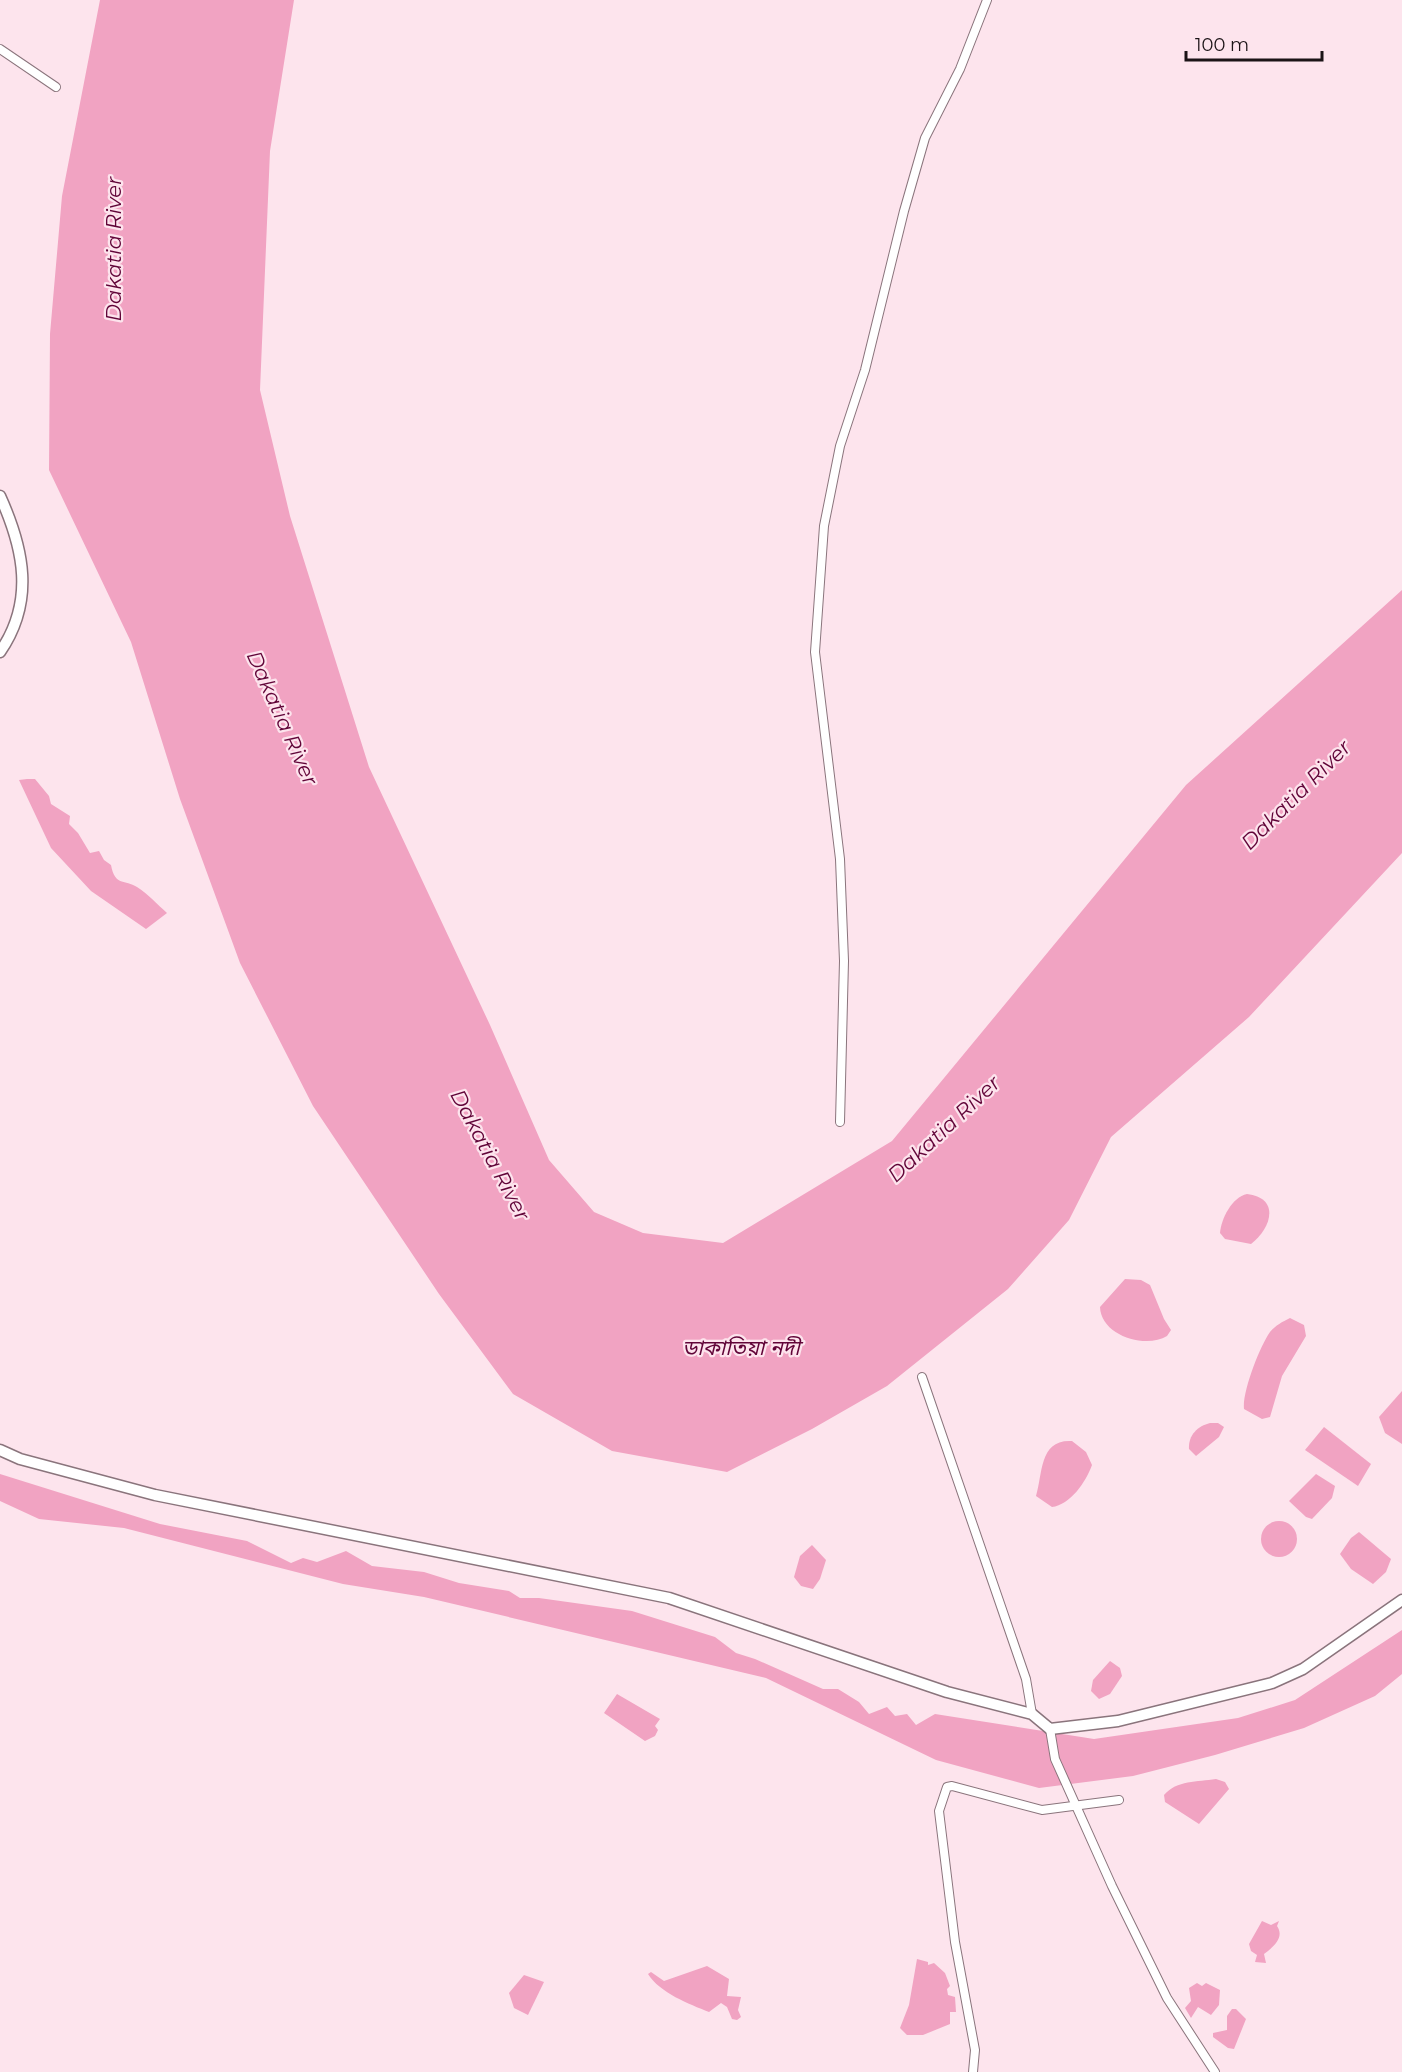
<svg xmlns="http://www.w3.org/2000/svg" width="1402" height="2072" font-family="Montserrat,'Noto Sans Bengali',sans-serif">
  <rect width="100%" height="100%" fill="#fde4ed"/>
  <g fill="#f1a3c2">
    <polygon points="100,0 294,0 270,151 260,390 290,516 369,767 490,1025 549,1160 594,1212 643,1233 723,1243 892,1141 1186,785 1402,590 1402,853 1249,1017 1111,1137 1069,1220 1008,1289 887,1386 812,1429 727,1472 612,1451 513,1394 439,1294 313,1106 240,963 180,799 131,642 49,470 50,334 62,196"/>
    <path d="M27 779H35L49 796 51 804 70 816 69 824 78 833 90 853 99 851 104 860 111 865C115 887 125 879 137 887 148 894 157 904 167 913L146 929 91 891 51 848 19 780Z"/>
    <path d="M1247 1194C1281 1198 1271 1229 1251 1244L1225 1239 1220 1233C1221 1219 1232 1197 1247 1194Z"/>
    <path d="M1125 1279 1141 1280 1150 1285 1164 1319 1171 1330 1167 1336C1146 1349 1101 1336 1100 1307Z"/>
    <path d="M1290 1318 1304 1325 1306 1336 1282 1376 1270 1417 1262 1419 1244 1409C1242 1392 1260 1346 1270 1332 1276 1325 1282 1322 1290 1318Z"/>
    <polygon points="1402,1391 1402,1444 1385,1433 1379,1417"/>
    <path d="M1210 1423H1218L1224 1427 1219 1437 1196 1456 1189 1449C1188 1435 1198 1426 1210 1423Z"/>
    <polygon points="1324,1427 1371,1464 1358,1486 1305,1450"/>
    <path d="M1072 1441 1086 1452 1092 1465C1086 1482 1070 1505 1052 1507L1036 1496C1043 1473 1039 1439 1072 1441Z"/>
    <polygon points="0,1474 160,1524 247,1541 291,1563 303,1558 317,1562 346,1551 372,1566 424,1572 459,1583 509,1591 520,1598 539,1598 632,1611 715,1637 736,1653 755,1659 823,1689 838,1689 859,1702 869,1714 887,1707 895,1716 907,1714 916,1725 935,1714 1094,1739 1238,1718 1295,1700 1402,1630 1402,1674 1375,1696 1304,1728 1215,1755 1133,1776 1039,1788 936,1760 766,1678 424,1597 343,1584 124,1528 39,1519 0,1501"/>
    <polygon points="1316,1474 1335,1486 1332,1498 1312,1519 1306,1517 1289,1501"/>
    <circle cx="1279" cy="1539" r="18"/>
    <polygon points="1359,1532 1391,1559 1386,1572 1373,1584 1351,1569 1340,1554 1351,1538"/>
    <polygon points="812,1545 826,1560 820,1579 813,1589 801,1586 794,1577 800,1556"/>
    <polygon points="1110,1661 1120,1668 1122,1676 1110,1694 1099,1699 1091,1691 1093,1680"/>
    <polygon points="617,1694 660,1719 655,1726 658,1730 655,1736 645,1741 604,1713"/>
    <path d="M1216 1779 1225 1782 1229 1789 1199 1824 1165 1802 1164 1795C1177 1780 1197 1782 1216 1779Z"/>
    <path d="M1262 1921 1271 1925 1279 1921 1277 1926C1285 1938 1273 1947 1264 1954L1266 1963 1255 1962 1257 1955 1251 1951 1249 1944Z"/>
    <polygon points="917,1959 928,1962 928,1965 934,1963 945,1973 950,1986 947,1989 948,1995 955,1997 956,2012 950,2012 950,2024 923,2035 907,2035 900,2028 909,2005"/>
    <path d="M707 1966 729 1979 727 1996 741 1997 738 2010 741 2017 737 2020 732 2019 727 2007 721 2003 709 2012C689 2004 660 1993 648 1974L651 1972 664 1981Z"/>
    <polygon points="524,1975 544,1982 528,2015 514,2008 509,1993"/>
    <polygon points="1197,1983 1202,1986 1206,1983 1220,1990 1219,2005 1211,2015 1198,2007 1191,2018 1185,2008 1191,2001 1189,1988"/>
    <polygon points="1232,2009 1236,2009 1246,2019 1234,2049 1228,2048 1213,2037 1213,2033 1227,2030 1227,2016"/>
  </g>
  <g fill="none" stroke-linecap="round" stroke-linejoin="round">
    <g stroke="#8a747c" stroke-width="10">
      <g id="street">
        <polyline points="0,49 56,87"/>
        <polyline points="840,1122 844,961 840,859 815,652 824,526 840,446 865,370 904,211 925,138 960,69 987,0"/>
        <polyline points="922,1377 1026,1679 1032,1714"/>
        <polyline points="1050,1729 1055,1759 1112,1886 1167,1998 1215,2072"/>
        <polyline points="973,2072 975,2050 955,1942 939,1811 947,1787 952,1786 1042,1810 1119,1800"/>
      </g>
    </g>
    <g stroke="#8a747c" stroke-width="13">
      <g id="secondary">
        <path d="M0 496C24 549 35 601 0 652"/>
        <polyline points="0,1450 20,1459 155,1495 669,1598 947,1692 1032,1714 1050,1729 1118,1721 1272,1683 1303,1669 1402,1600"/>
      </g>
    </g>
    <use href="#street" stroke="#fff" stroke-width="8"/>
    <use href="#secondary" stroke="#fff" stroke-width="10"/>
  </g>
  <g text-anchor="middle" stroke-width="4.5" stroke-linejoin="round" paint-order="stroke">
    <g font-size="21" font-style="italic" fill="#610438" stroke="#fde4ed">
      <text transform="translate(114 249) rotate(-90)" y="7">Dakatia River</text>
      <text transform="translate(282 718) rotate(66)" y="7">Dakatia River</text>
      <text transform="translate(1296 795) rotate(-45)" y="7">Dakatia River</text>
      <text transform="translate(944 1129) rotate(-43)" y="7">Dakatia River</text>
      <text transform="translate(490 1155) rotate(62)" y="7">Dakatia River</text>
      <text x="741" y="1355">ডাকাতিয়া নদী</text>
    </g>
  </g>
  <path d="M1186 51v9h136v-9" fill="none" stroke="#1b1316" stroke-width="3"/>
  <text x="1195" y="51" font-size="18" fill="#1b1316" stroke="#fde4ed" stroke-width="4.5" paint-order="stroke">100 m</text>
</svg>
